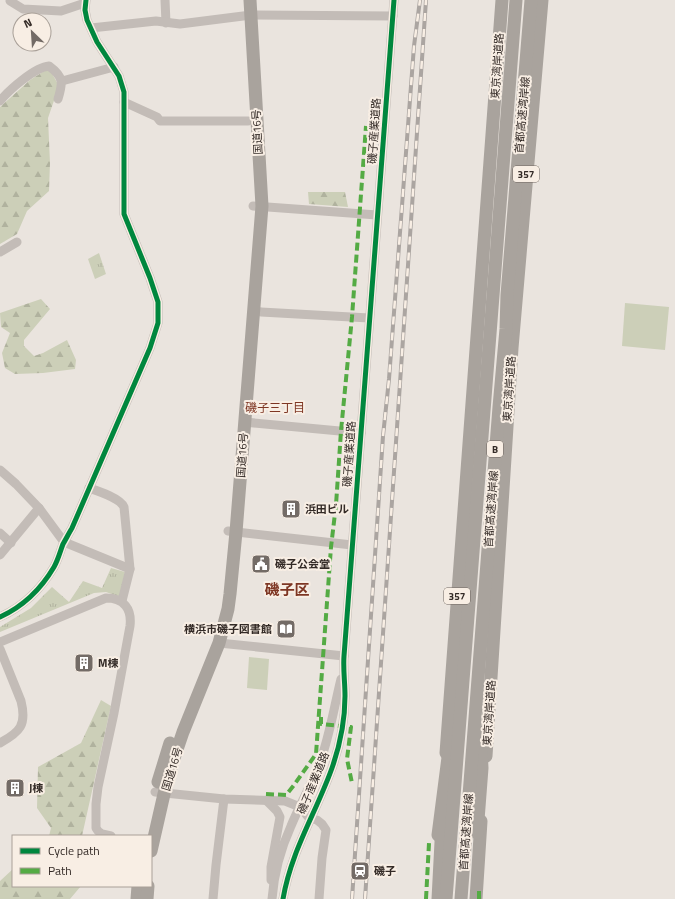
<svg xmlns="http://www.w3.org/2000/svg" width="675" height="899" font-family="'Titillium Web','Noto Sans JP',sans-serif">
  <defs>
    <pattern id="forest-firs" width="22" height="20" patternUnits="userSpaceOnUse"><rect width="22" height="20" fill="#cccfb8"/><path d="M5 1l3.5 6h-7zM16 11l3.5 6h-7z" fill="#b0b29e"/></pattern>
    <pattern id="park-tufts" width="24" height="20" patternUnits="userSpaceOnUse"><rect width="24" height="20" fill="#cccfb8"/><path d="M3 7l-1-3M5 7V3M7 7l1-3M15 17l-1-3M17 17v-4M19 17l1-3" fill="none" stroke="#b0b29e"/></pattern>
  </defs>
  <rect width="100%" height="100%" fill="#eae4de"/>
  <g fill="#cccfb8">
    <polygon points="625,303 669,307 665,350 622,346"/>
    <polygon points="249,657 269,659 267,690 247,688"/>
  </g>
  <g fill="url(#forest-firs)">
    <polygon points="49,68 59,86 48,118 50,163 49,191 27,211 17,234 0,244 0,107 30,80"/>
    <polygon points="308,192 345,192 348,207 309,204"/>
    <polygon points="41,299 50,309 24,340 24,346 34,356 43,353 67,340 76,360 75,369 43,373 15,374 5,368 2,353 10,333 1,327 0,313"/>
    <polygon points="101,700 111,706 82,836 49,836 51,828 37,808 38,767 81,743"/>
    <polygon points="13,869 13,886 81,886 70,899 0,899 0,881"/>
  </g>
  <g fill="url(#park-tufts)">
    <polygon points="99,253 106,274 95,279 88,259"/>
    <polygon points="111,568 125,572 120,597 106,592 94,593 0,632 0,627 31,608 52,587 69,602 83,581 102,588"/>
  </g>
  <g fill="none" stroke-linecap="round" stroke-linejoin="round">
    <g stroke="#c3bcb7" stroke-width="9">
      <polyline points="165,0 166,23"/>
      <polyline points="10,1 23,9 61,11 85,3"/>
      <polyline points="91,28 156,21 180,24 251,15 393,16"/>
      <polyline points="62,81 114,67"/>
      <path d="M0 101C9 90 35 67 49 66 64 77 63 83 58 99"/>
      <polyline points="124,102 157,117 160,121 248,121"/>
      <polyline points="253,206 377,215"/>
      <polyline points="0,252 17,242"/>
      <polyline points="253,310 261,312 369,318"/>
      <polyline points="244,422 361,433"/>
      <polyline points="0,470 16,484 39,508 64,542 130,569"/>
      <path d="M89 488C98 491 120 498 124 507L130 569 122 601"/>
      <polyline points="228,531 352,545"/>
      <polyline points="0,533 11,543"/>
      <polyline points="0,555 39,508"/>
      <path d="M0 617C22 607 41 589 54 567 58 560 60 552 63 544 66 539 69 533 72 528L150 348 158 323V302L150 278 124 214V92L119 76 97 42 87 20 85 10 86 0"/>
      <path d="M0 642 106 598C124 598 132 609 130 626L114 713 98 787 96 804V828L98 831 102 834 111 836"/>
      <polyline points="219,643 344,656"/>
      <path d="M0 649 21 701C27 725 20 732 0 743"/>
      <polyline points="155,792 224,799 285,801 300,807 309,818 317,820 322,824 326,830 322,858 319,899"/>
      <polyline points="267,801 277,811 280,817 271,867 271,880"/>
      <polyline points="213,899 216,865 224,799"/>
      <path d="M272 899C274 874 281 848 291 826 300 804 312 784 320 762 330 735 334 707 341 679"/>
      <path d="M283 899C291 851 316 813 332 768 340 745 345 720 345 696 345 682 343 670 344 656L394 0"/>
    </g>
    <g stroke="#a9a39d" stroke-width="13">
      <polyline points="446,753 502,0"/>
      <polyline points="486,756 512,348 542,0"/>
      <polyline points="158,782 170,743"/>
      <polyline points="151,851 164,794 172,764 183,732 219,643 228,609 230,594 236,532 262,206 250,0"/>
      <polyline points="137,899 138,886"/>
      <polyline points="147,899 148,886"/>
      <polyline points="438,899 442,823"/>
      <polyline points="476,899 481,821"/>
    </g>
    <g stroke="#aba5a1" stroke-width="4">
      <g id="rail">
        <polyline points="352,899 383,436 389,379 414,46 420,0"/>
        <polyline points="365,899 426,0"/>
      </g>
    </g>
    <use href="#rail" stroke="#f8eee4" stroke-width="2.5" stroke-dasharray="8" stroke-linecap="butt"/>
    <g stroke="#a9a39d" stroke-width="13">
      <polyline points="477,833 482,768 480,732"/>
      <polyline points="438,835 450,742"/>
      <polyline points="446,899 516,0"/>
      <polyline points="461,899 499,407 506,329 507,295 531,0"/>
    </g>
    <g stroke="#54ab44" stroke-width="4" stroke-dasharray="8 4" stroke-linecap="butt">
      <polyline points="321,717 321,724 351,727 347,759 352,783"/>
      <polyline points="266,794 286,795 294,785 316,754 331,547 336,505 341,431 352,317 366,126"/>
      <polyline points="426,899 429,843"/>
      <polyline points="479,899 479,891"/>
    </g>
    <g stroke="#f8eee4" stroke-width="8">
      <g id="cycleway">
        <path d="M0 617C22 607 41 589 54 567 58 560 60 552 63 544 66 539 69 533 72 528L150 348 158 323V302L150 278 124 214V92L119 76 97 42 87 20 85 10 86 0"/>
        <path d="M283 899C291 851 316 813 332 768 340 745 345 720 345 696 345 682 343 670 344 656L394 0"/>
      </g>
    </g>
    <use href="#cycleway" stroke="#00873e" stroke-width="5"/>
  </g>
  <defs>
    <g id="building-square" transform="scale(1)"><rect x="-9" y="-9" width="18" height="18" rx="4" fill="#736b66" stroke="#f8eee4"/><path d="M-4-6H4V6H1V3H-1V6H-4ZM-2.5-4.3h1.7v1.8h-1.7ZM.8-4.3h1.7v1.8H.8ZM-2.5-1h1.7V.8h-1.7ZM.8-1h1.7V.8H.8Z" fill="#fff"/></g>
    <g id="civic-square" transform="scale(1)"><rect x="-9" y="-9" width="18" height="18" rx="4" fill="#736b66" stroke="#f8eee4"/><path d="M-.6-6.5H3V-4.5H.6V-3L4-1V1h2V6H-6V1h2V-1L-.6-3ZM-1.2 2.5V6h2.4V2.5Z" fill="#fff"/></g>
    <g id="library-square" transform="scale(1)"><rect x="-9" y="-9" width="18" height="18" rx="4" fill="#736b66" stroke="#f8eee4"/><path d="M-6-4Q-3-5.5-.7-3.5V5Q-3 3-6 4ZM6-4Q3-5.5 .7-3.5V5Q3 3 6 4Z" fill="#fff"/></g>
    <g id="station-square" transform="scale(1)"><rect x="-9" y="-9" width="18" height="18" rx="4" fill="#736b66" stroke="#f8eee4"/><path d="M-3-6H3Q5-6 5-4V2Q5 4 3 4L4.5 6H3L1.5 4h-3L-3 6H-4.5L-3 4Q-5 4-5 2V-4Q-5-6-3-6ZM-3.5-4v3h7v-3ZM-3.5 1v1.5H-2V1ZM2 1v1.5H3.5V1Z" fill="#fff"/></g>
  </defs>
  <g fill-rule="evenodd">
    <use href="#building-square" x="291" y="509"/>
    <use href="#civic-square" x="261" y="564"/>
    <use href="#library-square" x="286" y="629"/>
    <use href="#building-square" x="84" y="663"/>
    <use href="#building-square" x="15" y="788"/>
    <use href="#station-square" x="360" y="871"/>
  </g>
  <g text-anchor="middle" stroke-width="4" stroke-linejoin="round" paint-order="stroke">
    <g fill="#f8eee4" stroke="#6e655f" stroke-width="1">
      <rect x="513" y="166" width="26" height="16" rx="3"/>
      <rect x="487" y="441" width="16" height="16" rx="3"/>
      <rect x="444" y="588" width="26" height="16" rx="3"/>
    </g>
    <g font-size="10" font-weight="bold" fill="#332a26">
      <text x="526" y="178">357</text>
      <text x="495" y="453">B</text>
      <text x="457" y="600">357</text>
    </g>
    <g font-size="11" fill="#332a26" stroke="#f8eee4">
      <text transform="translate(497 66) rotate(-86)" y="4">東京湾岸道路</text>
      <text transform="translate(522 115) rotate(-85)" y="4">首都高速湾岸線</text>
      <text transform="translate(374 131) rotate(-86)" y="4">磯子産業道路</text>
      <text transform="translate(257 132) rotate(-93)" y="4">国道16号</text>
      <text transform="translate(509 389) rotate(-86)" y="4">東京湾岸道路</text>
      <text transform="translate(349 454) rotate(-86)" y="4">磯子産業道路</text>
      <text transform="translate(242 455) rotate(-86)" y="4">国道16号</text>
      <text transform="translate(491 509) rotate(-86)" y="4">首都高速湾岸線</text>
      <text transform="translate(489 713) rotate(-86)" y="4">東京湾岸道路</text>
      <text transform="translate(172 769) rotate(-73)" y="4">国道16号</text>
      <text transform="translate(313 783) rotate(-68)" y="4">磯子産業道路</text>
      <text transform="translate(466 832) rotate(-86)" y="4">首都高速湾岸線</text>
    </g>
    <g font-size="11" font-weight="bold" fill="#332a26" stroke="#f8eee4" text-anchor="start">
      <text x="305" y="513">浜田ビル</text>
      <text x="275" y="568">磯子公会堂</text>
      <text x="272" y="633" text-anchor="end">横浜市磯子図書館</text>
      <text x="98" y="667">M棟</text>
      <text x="29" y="792">J棟</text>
      <text x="374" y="875">磯子</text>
    </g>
    <g font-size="12" fill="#7e3623" stroke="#f8eee4">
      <text x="275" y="412">磯子三丁目</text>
    </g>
    <g font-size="15" font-weight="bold" fill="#7e3623" stroke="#f8eee4">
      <text x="287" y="595">磯子区</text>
    </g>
  </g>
  <rect x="12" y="835" width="140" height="52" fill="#f8eee4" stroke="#a9a098"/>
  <rect x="20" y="848" width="20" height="6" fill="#00873e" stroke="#a9a098"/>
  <text x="48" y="855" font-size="12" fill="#332a26">Cycle path</text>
  <rect x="20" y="868" width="20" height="6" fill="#54ab44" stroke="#a9a098"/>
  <text x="48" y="875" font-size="12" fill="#332a26">Path</text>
  <g transform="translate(32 32) rotate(335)"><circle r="19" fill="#f8eee4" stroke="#a9a098"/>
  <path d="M0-3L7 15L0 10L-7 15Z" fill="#736b66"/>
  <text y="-6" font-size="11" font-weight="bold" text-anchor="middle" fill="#332a26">N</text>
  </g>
</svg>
